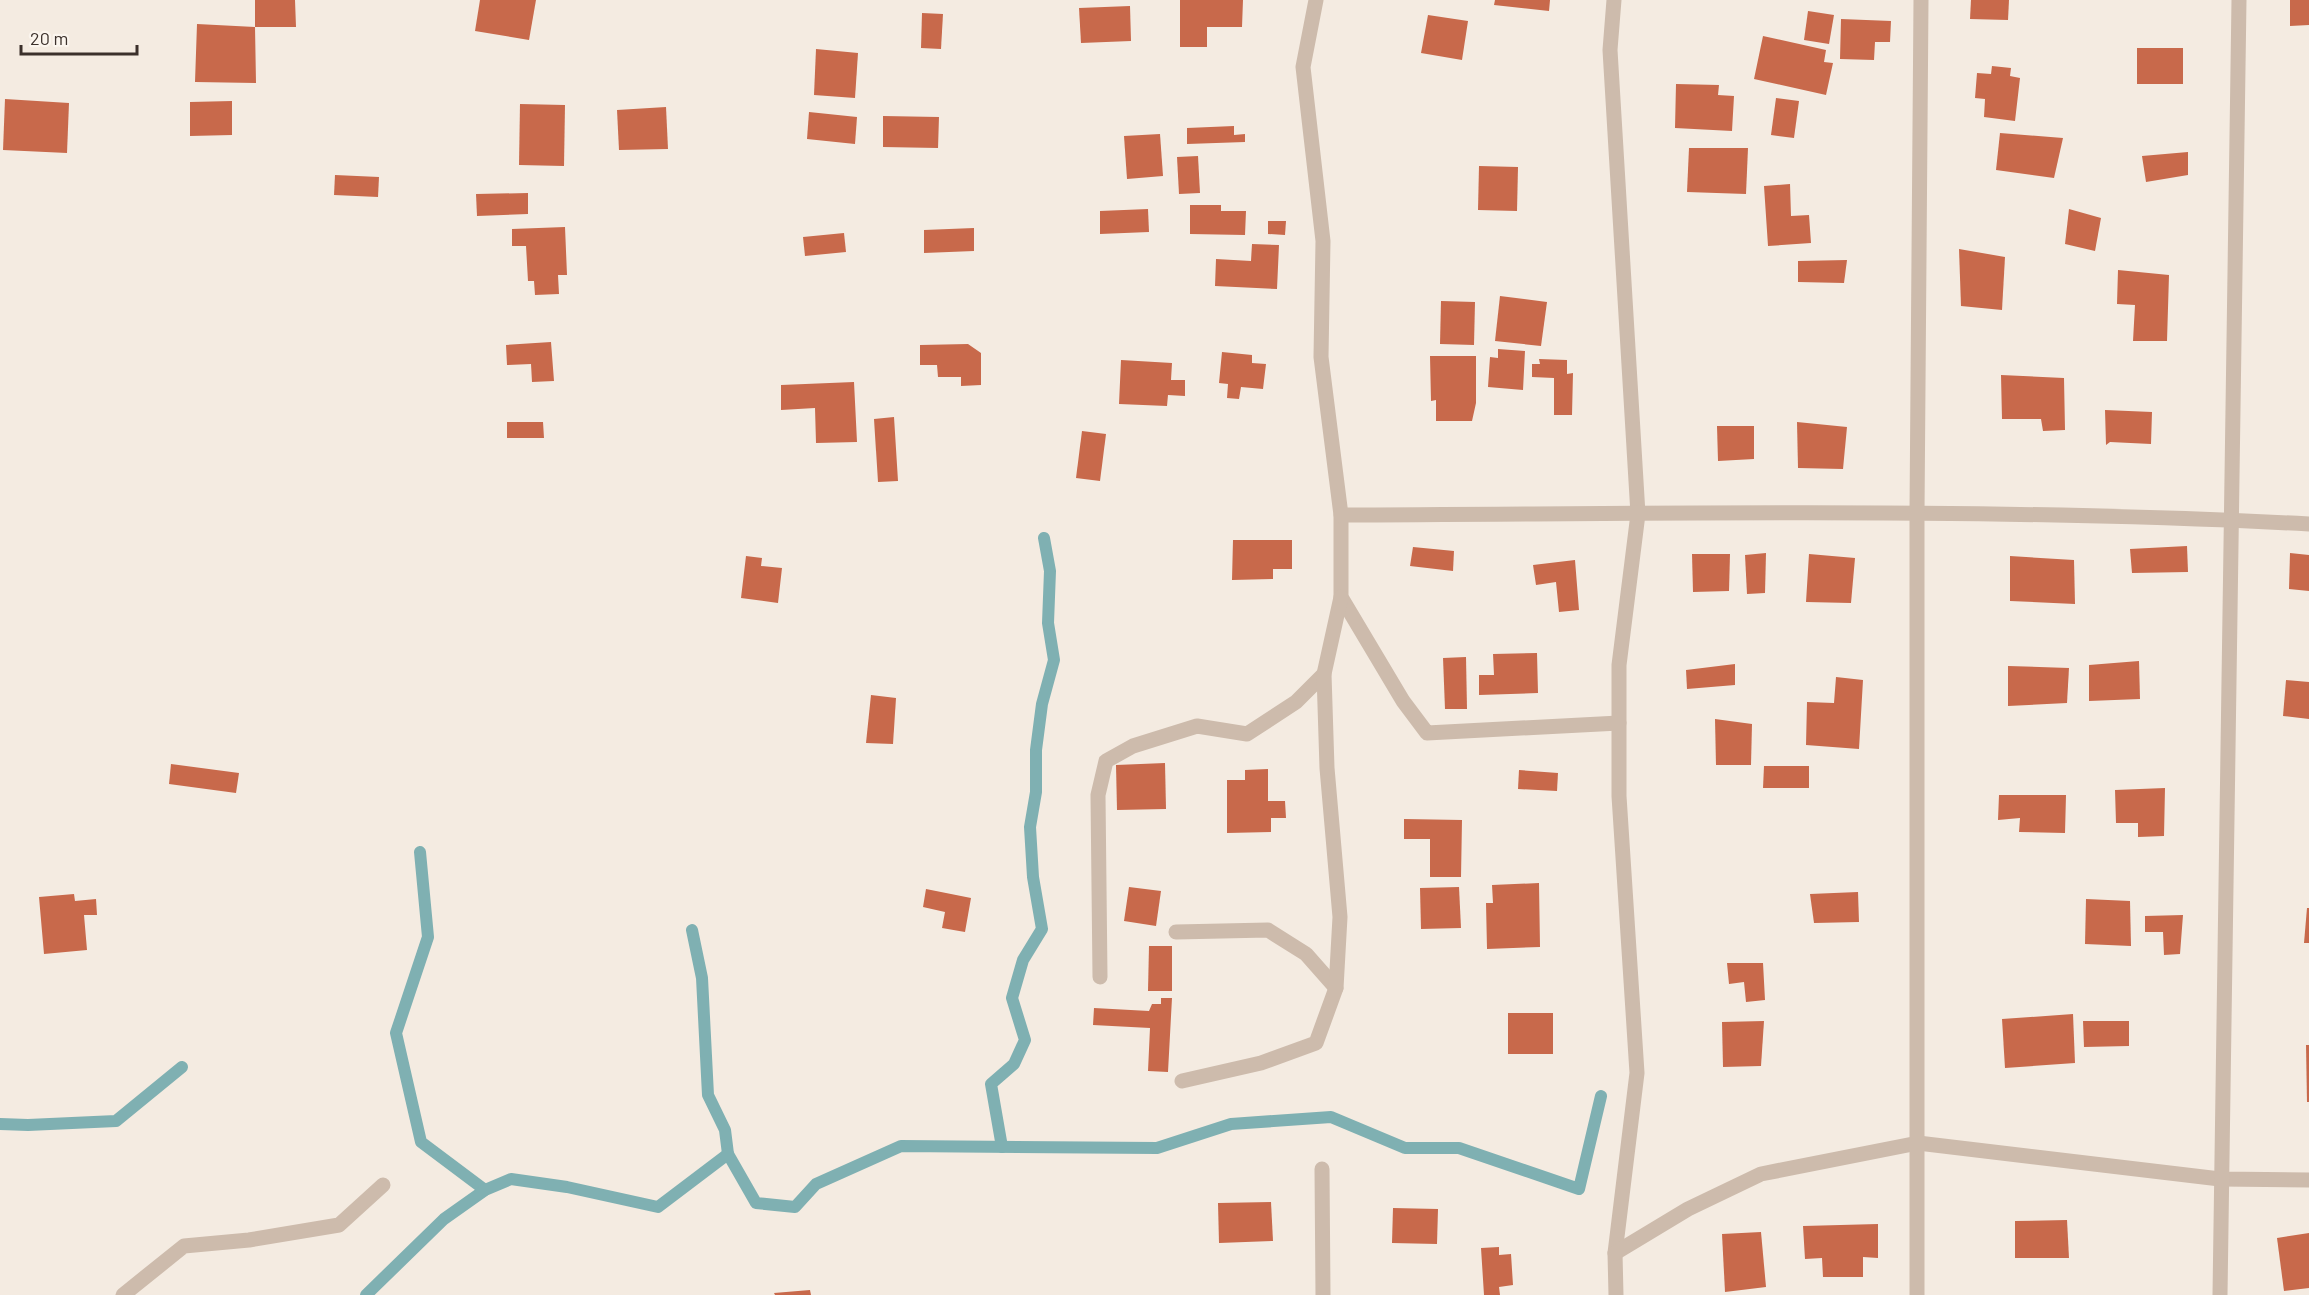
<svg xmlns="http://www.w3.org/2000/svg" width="2309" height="1295" font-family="Barlow,sans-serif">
  <rect width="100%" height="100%" fill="#f4ebe1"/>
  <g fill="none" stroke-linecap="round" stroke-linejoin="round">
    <g stroke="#7fb0b2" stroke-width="12">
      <polyline points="420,852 428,937 396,1033 421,1142 485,1190"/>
      <polyline points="692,930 702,978 708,1095 725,1130 728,1154"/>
      <polyline points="0,1124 28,1125 116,1121 182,1067"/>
      <polyline points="1002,1147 991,1084 1014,1064 1025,1040 1012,998 1023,960 1042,929 1033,877 1030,827 1036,792 1036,750 1042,704 1054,660 1048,623 1050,571 1044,538"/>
      <polyline points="366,1295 444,1219 485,1190 511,1179 567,1187 658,1207 728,1154 756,1203 795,1207 816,1184 901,1146 1157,1148 1231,1124 1331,1117 1405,1148 1459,1148 1579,1189 1601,1096"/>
    </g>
  </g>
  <g fill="#c8694b">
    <polygon points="255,0 295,0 296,27 255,27 256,83 195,82 197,24 255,27"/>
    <polygon points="480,0 536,0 529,40 475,31"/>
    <polygon points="1180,0 1243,0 1242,27 1207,27 1207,47 1180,47"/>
    <polygon points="1495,0 1550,0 1549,11 1494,5"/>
    <polygon points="1971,0 2009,0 2008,20 1970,19"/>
    <polygon points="2290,0 2309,0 2309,25 2290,26"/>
    <polygon points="1130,6 1131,41 1081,43 1079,8"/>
    <polygon points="1808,11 1834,15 1829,44 1804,40"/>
    <polygon points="922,13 943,14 941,49 921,48"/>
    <polygon points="1428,15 1468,21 1462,60 1421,53"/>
    <polygon points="1841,19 1891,21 1890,42 1875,42 1874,60 1840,59"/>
    <polygon points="1763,36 1826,50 1824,62 1833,63 1826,95 1754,79"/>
    <rect x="2137" y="48" width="46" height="36"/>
    <polygon points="816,49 858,53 855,98 814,95"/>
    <polygon points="1992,66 2011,68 2010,76 2020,78 2015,121 1984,117 1985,99 1975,98 1977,73 1991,74"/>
    <polygon points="1676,84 1719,85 1718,95 1734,96 1732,131 1675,128"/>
    <polygon points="1776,98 1799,101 1794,138 1771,135"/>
    <polygon points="5,99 69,103 67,153 3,150"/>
    <polygon points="232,101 232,135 190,136 190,102"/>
    <polygon points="520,104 565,105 564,166 519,165"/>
    <polygon points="666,107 668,149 619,150 617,110"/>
    <polygon points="809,112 857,117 855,144 807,139"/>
    <polygon points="883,116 939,117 938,148 883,147"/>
    <polygon points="1234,126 1234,135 1245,134 1245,142 1187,144 1187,128"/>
    <polygon points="2000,133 2063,138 2054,178 1996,170"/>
    <polygon points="1160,134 1163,176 1127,179 1124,136"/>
    <polygon points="1689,148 1748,148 1746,194 1687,192"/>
    <polygon points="2188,152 2188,175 2146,182 2142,156"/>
    <polygon points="1198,156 1200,193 1179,194 1177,157"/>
    <polygon points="1479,166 1518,167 1517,211 1478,210"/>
    <polygon points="335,175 379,177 378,197 334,195"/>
    <polygon points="1790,184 1791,216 1809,215 1811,243 1768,246 1764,186"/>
    <polygon points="528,193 528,214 477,216 476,194"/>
    <polygon points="1190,205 1221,205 1221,211 1246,211 1245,235 1190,234"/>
    <polygon points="1148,209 1149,232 1100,234 1100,211"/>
    <polygon points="2069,209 2101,218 2095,251 2065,244"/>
    <polygon points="1268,221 1286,221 1285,235 1268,234"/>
    <polygon points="565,227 567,275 558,275 559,294 535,295 534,281 528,281 526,246 512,246 512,229"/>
    <polygon points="974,228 974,251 924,253 924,230"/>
    <polygon points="844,233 846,252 805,256 803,237"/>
    <polygon points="1252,244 1279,245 1277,289 1215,286 1216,259 1251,261"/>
    <polygon points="1959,249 2005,257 2002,310 1961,306"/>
    <polygon points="1847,260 1844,283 1798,282 1798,261"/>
    <polygon points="2118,270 2169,275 2167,341 2133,341 2135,305 2117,304"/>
    <polygon points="1500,296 1547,302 1541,346 1495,341"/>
    <polygon points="1441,301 1475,302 1474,345 1440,344"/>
    <polygon points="551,342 554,381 532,382 531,364 507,365 506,345"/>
    <polygon points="968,344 981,353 981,385 961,386 961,377 938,377 937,365 920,365 920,345"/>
    <polygon points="1498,349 1525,351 1523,390 1488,387 1490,357 1498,358"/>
    <polygon points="1222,352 1252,355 1252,363 1266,364 1263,389 1241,387 1239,399 1227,398 1228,384 1219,383"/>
    <polygon points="1430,356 1476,356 1476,403 1472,421 1436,421 1436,400 1431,401"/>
    <polygon points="1539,359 1567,360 1567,374 1573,373 1572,415 1554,415 1554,378 1532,377 1532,364 1540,364"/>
    <polygon points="1121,360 1172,363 1171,380 1185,380 1185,396 1168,395 1167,406 1119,404"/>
    <polygon points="2001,375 2064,378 2065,430 2043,431 2041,419 2002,419"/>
    <polygon points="854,382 857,442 816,443 815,408 781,410 781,385"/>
    <polygon points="2105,410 2152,412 2151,444 2110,442 2106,445"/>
    <polygon points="894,417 898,481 878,482 874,419"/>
    <polygon points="507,422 543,422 544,438 507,438"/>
    <polygon points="1797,422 1847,427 1843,469 1798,468"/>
    <polygon points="1717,426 1754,426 1754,459 1718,461"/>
    <polygon points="1082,431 1106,434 1100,481 1076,478"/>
    <polygon points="1233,540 1292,540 1292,569 1273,569 1273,579 1232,580"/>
    <polygon points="2187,546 2188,572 2132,573 2130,549"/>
    <polygon points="1413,547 1454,551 1453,571 1410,566"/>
    <polygon points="1766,553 1765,593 1747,594 1745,555"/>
    <polygon points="2290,553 2309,555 2309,591 2289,589"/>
    <polygon points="1692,554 1730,554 1729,591 1693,592"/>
    <polygon points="1809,554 1855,558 1851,603 1806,602"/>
    <polygon points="746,556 762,558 761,566 782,568 778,603 741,598"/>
    <polygon points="2010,556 2074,560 2075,604 2010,601"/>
    <polygon points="1575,560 1579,610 1559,612 1556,582 1536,585 1533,565"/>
    <polygon points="1537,653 1538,693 1479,695 1479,675 1494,675 1493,654"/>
    <polygon points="1466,657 1467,709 1445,709 1443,658"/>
    <polygon points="2139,661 2140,699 2089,701 2089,665"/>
    <polygon points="1735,664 1735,685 1687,689 1686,670"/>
    <polygon points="2008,666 2069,668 2067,703 2008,706"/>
    <polygon points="1836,677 1863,680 1859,749 1806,745 1807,702 1834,703"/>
    <polygon points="2286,680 2309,682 2309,719 2283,716"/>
    <polygon points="871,695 896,698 893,744 866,743"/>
    <polygon points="1715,719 1752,724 1751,765 1716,765"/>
    <polygon points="1165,763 1166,809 1117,810 1116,765"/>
    <polygon points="171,764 239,773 236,793 169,784"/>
    <polygon points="1764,766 1809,766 1809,788 1763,788"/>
    <polygon points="1268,769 1268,801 1285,801 1286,818 1271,818 1271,832 1227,833 1227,780 1245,780 1245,770"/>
    <polygon points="1519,770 1558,773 1557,791 1518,789"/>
    <polygon points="2165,788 2164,836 2138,837 2138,823 2116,823 2115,790"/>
    <polygon points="1999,795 2066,795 2065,833 2019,832 2020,818 1998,820"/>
    <polygon points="1404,819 1462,820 1461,877 1430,877 1430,839 1404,839"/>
    <polygon points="1539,883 1540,947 1487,949 1486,903 1493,903 1492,885"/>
    <polygon points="1129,887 1161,891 1156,926 1124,921"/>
    <polygon points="1459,887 1461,928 1421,929 1420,888"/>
    <polygon points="926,889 971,898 965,932 942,928 945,912 923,907"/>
    <polygon points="1858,892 1859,922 1814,923 1810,894"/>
    <polygon points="74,894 75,901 96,899 97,915 84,915 87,950 44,954 39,897"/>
    <polygon points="2086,899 2130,901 2131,946 2085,944"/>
    <polygon points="2307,908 2309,908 2309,943 2304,943"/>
    <polygon points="2183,915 2180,954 2164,955 2163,932 2145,932 2145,916"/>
    <polygon points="1149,946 1172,946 1172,991 1148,991"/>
    <polygon points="1727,963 1763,963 1765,1000 1746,1002 1744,982 1729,984"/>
    <polygon points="1161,998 1172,998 1168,1072 1148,1071 1150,1028 1093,1025 1094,1008 1149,1011 1152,1004 1161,1004"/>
    <rect x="1508" y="1013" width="45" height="41"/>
    <polygon points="2073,1014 2075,1063 2005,1068 2002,1019"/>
    <polygon points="1764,1021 1761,1066 1723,1067 1722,1022"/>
    <polygon points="2083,1021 2129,1021 2129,1046 2084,1047"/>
    <polygon points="2306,1045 2309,1045 2309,1102 2307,1102"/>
    <polygon points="1271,1202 1273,1241 1219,1243 1218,1203"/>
    <polygon points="1393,1208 1438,1209 1437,1244 1392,1243"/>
    <polygon points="2067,1220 2069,1258 2015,1258 2015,1221"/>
    <polygon points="1878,1224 1878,1258 1863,1257 1863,1277 1823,1277 1822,1258 1805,1259 1803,1226"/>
    <polygon points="1761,1232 1766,1287 1725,1292 1722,1234"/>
    <polygon points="2309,1233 2309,1288 2284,1291 2277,1238"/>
    <polygon points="1499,1247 1499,1255 1511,1254 1513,1285 1499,1287 1500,1295 1484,1295 1481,1248"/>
    <polygon points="810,1290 811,1295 775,1295 774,1293"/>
  </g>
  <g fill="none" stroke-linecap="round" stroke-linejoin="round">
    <g stroke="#cdbbac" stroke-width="15">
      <polyline points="1316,0 1303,67 1323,241 1321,357 1341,515 1341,597 1403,701 1427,733 1619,723"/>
      <polyline points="1614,0 1610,50 1638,514 1619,665 1619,796 1637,1073 1615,1253 1616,1295"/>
      <path d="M1341 515C1663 514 1987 507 2309 524"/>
      <polyline points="1176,932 1268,930 1306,954 1336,988"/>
      <polyline points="1100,977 1098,795 1106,761 1133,746 1197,726 1247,734 1296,702 1324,674"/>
      <polyline points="1182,1081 1261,1063 1316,1043 1336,988 1340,917 1327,768 1324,674 1341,597"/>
      <polyline points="1322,1169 1323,1295"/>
      <polyline points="1615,1253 1688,1209 1761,1174 1918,1143 2220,1179 2309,1180"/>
      <polyline points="123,1295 184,1246 249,1240 339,1225 383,1185"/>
      <polyline points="1917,1295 1917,513 1921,0"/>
      <polyline points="2220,1295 2239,0"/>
    </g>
  </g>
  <path d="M21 45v9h116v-9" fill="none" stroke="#3b302b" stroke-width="3"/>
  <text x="30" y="45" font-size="18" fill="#3b302b" stroke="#fbf5ee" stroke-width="4.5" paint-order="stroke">20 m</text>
</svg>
